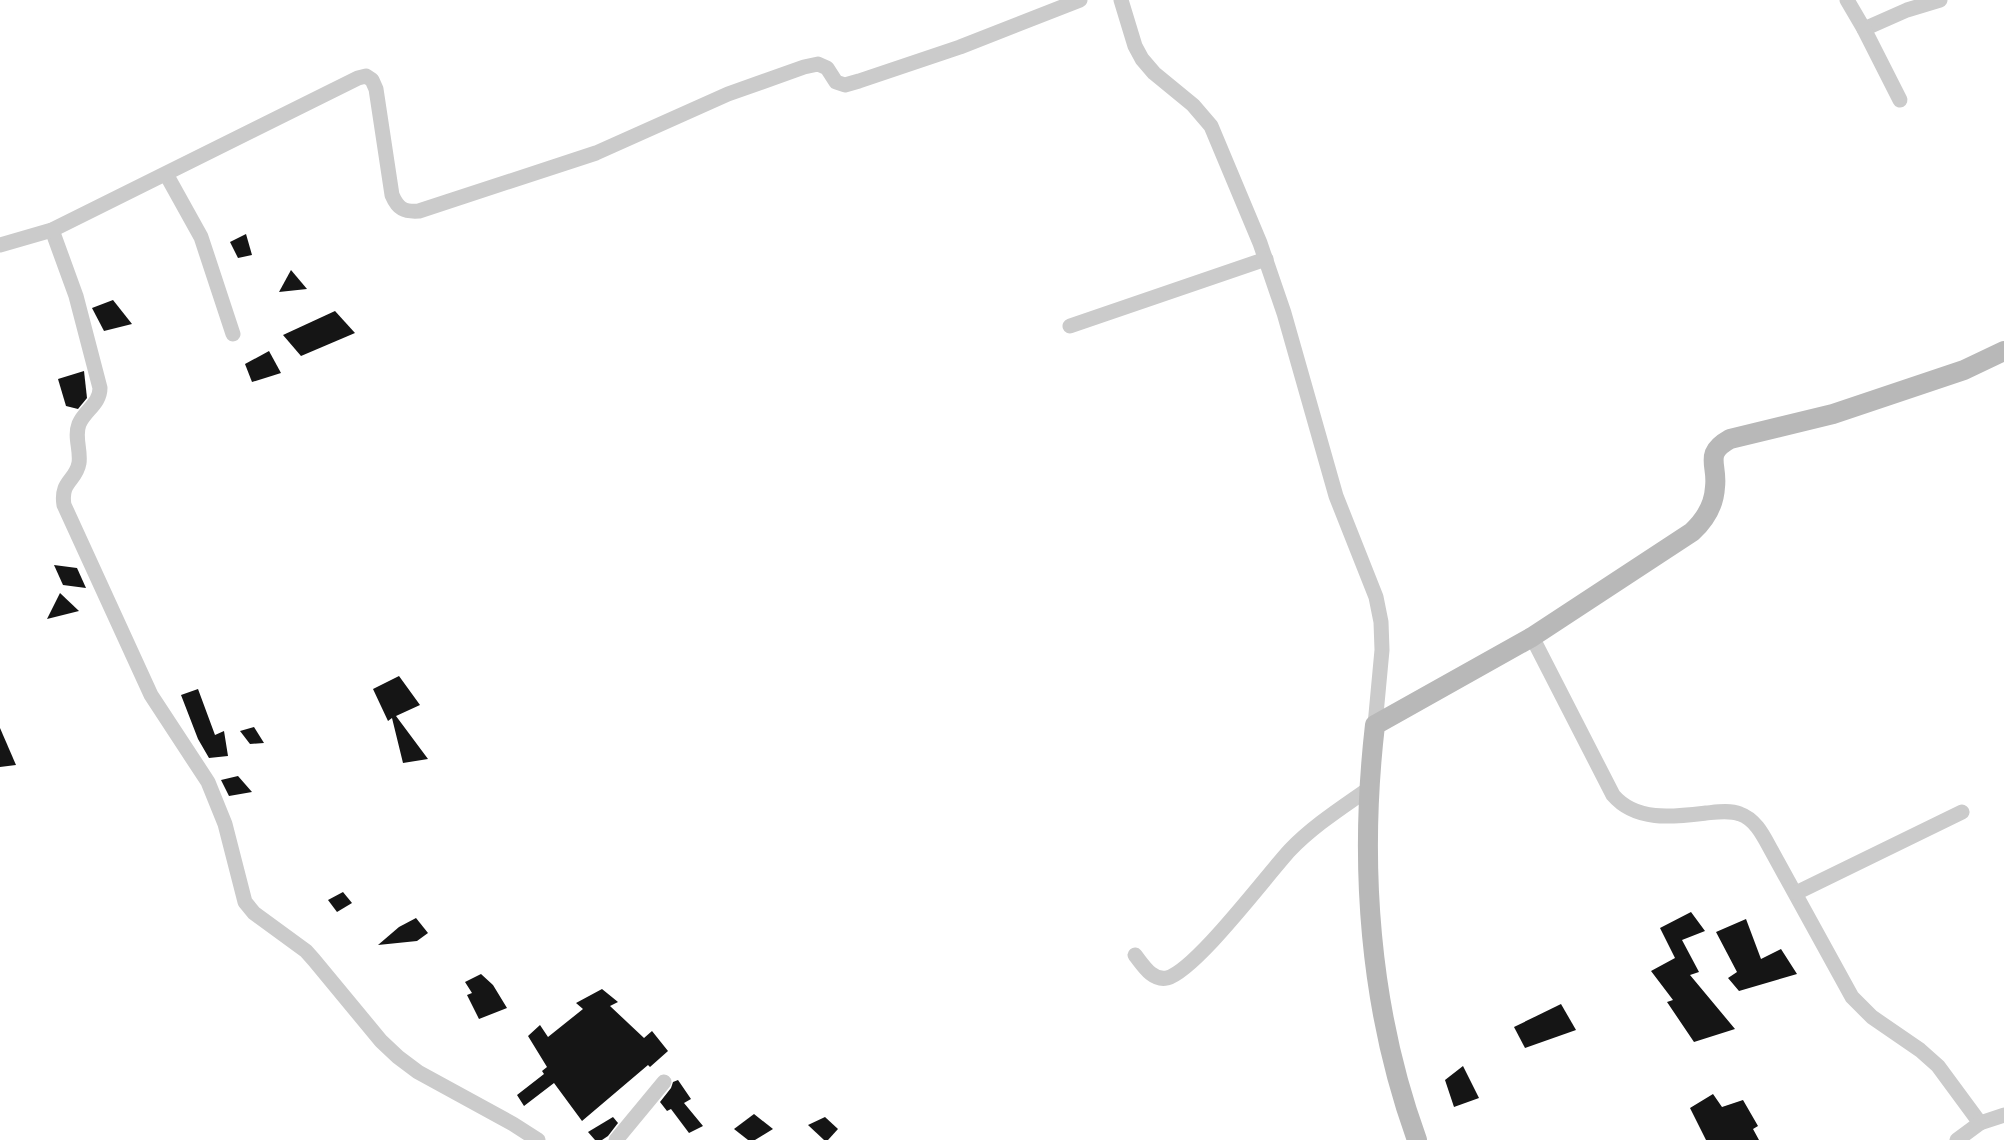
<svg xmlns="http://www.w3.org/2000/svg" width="2004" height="1140" font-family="'Golos Text',sans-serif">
  <rect width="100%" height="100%" fill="#fff"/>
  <g fill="#151515">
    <polygon points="246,234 252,255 238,258 230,242"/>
    <polygon points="291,270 307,289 279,292"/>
    <polygon points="113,300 132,324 104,331 92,308"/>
    <polygon points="335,311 355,333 301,356 283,335"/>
    <polygon points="269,351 281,373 252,382 245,364"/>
    <polygon points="84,371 87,398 78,409 66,406 58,379"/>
    <polygon points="54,565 77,568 86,588 63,585"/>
    <polygon points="60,593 79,611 47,619"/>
    <polygon points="399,676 420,705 396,716 428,759 403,763 392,718 388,721 373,689"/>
    <polygon points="198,689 215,735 224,731 228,756 209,758 198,739 181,695"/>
    <polygon points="254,727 264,743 250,744 240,731"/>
    <polygon points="0,728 16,765 0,767"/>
    <polygon points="238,776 252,792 229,796 221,780"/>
    <polygon points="343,892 352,903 337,912 328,900"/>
    <polygon points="1691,912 1705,931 1682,940 1699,972 1690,975 1735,1029 1694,1042 1667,1002 1673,1000 1651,971 1675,958 1660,928"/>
    <polygon points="416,918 428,933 417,941 378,945 399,927"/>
    <polygon points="1746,919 1761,959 1781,949 1797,974 1739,991 1728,978 1737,972 1716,932"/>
    <polygon points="481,974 493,985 507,1008 479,1019 467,995 472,993 465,982"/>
    <polygon points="602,989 618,1002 610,1006 644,1038 652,1031 668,1051 650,1067 648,1065 582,1121 554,1083 524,1106 517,1095 544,1074 542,1071 547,1067 528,1036 540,1025 548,1037 583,1009 576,1003"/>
    <polygon points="1561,1004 1576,1030 1525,1048 1514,1027"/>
    <polygon points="1463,1066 1479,1098 1454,1107 1445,1080"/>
    <polygon points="678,1080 691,1099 684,1103 703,1126 689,1133 671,1109 667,1111 660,1102 671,1088 673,1082"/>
    <polygon points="1713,1094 1722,1107 1743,1100 1758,1126 1753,1129 1759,1140 1706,1140 1690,1108"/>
    <polygon points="754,1114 773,1129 755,1140 748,1140 734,1129"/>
    <polygon points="613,1117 618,1123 608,1136 602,1140 595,1140 588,1132"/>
    <polygon points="825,1117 838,1129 828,1140 824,1140 808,1125"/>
  </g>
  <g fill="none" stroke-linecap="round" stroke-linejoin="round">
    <g stroke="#cbcbcb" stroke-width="15">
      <polyline points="1121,0 1135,46 1142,59 1154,73 1193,105 1211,126 1260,243 1284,313 1336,496 1376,597 1381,622 1382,650 1375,725"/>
      <polyline points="1847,0 1864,29 1907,10 1940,0"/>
      <polyline points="1864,29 1900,100"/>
      <polyline points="166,174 201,237 233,334"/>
      <path d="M52 230 76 296 100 388C100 404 85 410 79 424 74 437 81 450 79 463 76 481 60 481 64 505L151 695 208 782 225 824 245 902 254 913 306 951 314 960 381 1041 398 1057 418 1072 513 1124 538 1140"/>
      <path d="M0 245 52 230 358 78 366 76 372 80 376 89 392 195C398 209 404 212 419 211L596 153 728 94 804 67 818 64 827 68 836 82 845 85 859 81 960 47 1080 0"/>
      <polyline points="1070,326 1266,259"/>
      <path d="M1532 637 1613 795C1636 822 1673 817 1706 813 1717 812 1730 810 1740 814 1755 819 1763 835 1770 848L1852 997 1872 1017 1920 1050 1938 1066 1980 1123 2004 1115"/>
      <polyline points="1796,893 1962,812"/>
      <path d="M1135 955C1143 965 1152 981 1167 978 1196 970 1266 876 1290 850 1314 825 1343 807 1371 787"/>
      <polyline points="616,1140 664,1082"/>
      <polyline points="1957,1140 1980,1123"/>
    </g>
    <path stroke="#b8b8b8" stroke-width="20" d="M1417 1140C1369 1008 1359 864 1375 725L1532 637 1692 532C1705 520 1714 506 1715 487 1718 464 1703 454 1730 439L1833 414 1964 370 2004 351"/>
  </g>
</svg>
